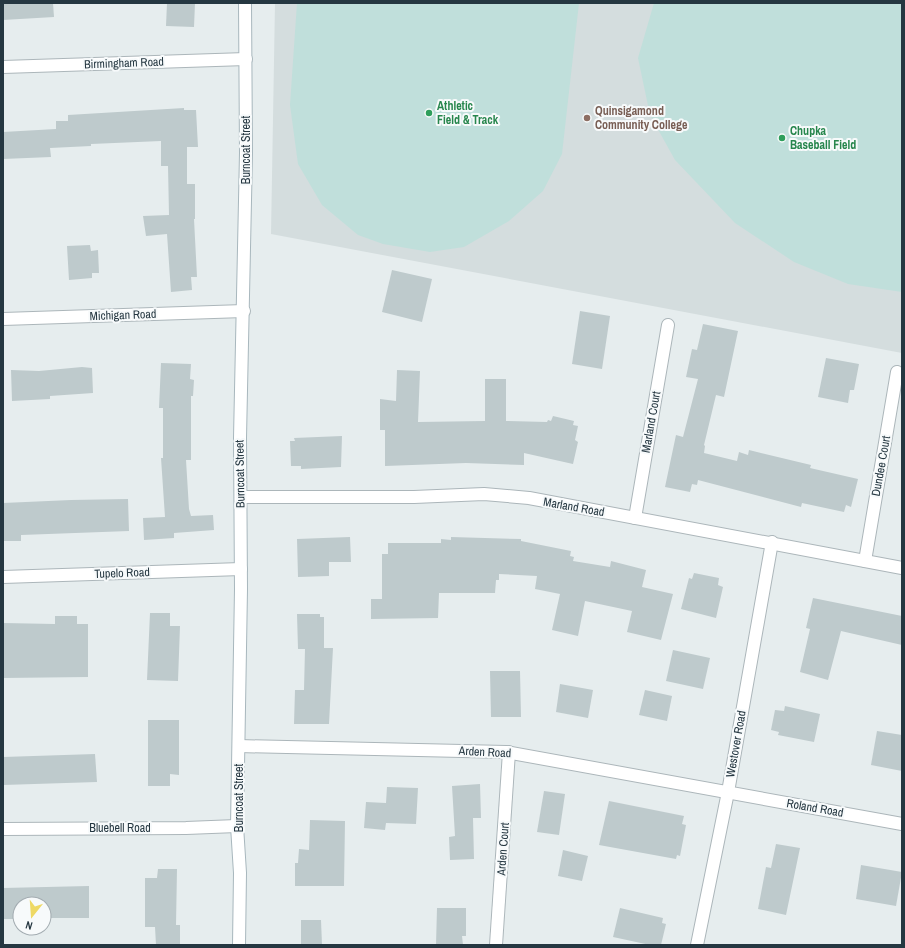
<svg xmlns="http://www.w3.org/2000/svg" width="905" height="948" font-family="'Archivo Narrow',sans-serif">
  <rect width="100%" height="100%" fill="#e6edee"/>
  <polygon fill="#d4ddde" points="275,3 902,3 902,353 271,234"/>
  <g fill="#c0dfdb">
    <polygon points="297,3 579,3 562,154 543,191 509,221 464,247 430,252 383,244 358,235 322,205 298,164 290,105"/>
    <polygon points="654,3 902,3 902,292 848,284 794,262 735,223 675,160 650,115 638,58"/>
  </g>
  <g fill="#becacc">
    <polygon points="3,3 53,3 54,17 3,20"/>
    <polygon points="167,3 195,3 194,27 166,26"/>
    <polygon points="184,108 184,110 196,110 198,147 187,147 187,184 195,184 195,219 194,219 197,277 191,277 192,290 171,292 167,234 146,236 143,216 169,215 168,166 161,166 161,141 91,144 91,146 50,148 51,157 3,159 3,132 56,129 56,121 68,121 68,115"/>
    <polygon points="90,245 91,251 98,250 99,273 92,273 92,278 69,280 67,246"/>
    <polygon points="392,270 432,279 422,322 382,312"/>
    <polygon points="580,311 610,316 602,369 572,364"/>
    <polygon points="703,324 738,331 724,397 716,395 704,445 705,446 704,453 737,461 739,452 748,455 749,450 811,465 810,468 858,479 851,507 846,505 844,512 802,503 801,507 698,480 697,485 692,484 690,492 665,487 676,435 683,437 698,379 686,377 692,349 697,350"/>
    <polygon points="826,358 859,364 854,390 850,390 848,403 818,397"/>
    <polygon points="161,363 191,364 190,379 194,380 193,396 191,396 191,460 186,460 189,509 191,516 213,515 214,530 174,533 174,538 144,540 143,518 165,517 161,458 163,458 163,408 159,408"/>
    <polygon points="82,367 92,368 93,393 50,396 50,399 12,401 11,370 39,371"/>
    <polygon points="397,370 420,371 418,422 485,421 485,379 506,379 506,421 547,422 548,420 551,421 553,416 574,421 573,425 578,426 575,440 578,442 573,464 524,453 524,465 466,463 385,466 385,430 380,430 380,399 396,401"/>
    <polygon points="342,436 341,467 301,469 301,466 291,466 290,441 295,441 294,438"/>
    <polygon points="128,499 129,531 21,535 21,541 3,541 3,503 71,500"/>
    <polygon points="350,537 351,562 329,562 329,576 298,577 297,539"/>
    <polygon points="451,537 521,539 521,541 571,551 570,556 574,557 573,561 610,567 611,561 646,570 642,587 673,594 661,640 627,632 632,611 585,601 578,636 552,630 560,594 535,589 537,576 499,574 499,580 496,580 495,593 439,593 438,618 371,619 371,599 382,599 382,554 388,554 388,543 441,543 441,539 451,540"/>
    <polygon points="694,573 719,578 718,585 723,587 716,618 681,609 689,578 692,579"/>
    <polygon points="813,598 902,616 902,645 841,631 828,680 800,672 810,629 806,628"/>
    <polygon points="150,613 170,613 170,626 180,626 178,681 147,680"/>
    <polygon points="297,614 320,614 320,617 324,617 324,648 333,648 329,724 294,724 295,690 304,690 305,649 298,649"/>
    <polygon points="55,616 77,616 77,624 88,624 88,677 3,678 3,623 55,624"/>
    <polygon points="673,650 710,658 703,689 666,681"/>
    <polygon points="490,671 520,671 521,717 491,717"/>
    <polygon points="560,684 593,690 588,718 556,712"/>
    <polygon points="645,690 672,696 667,721 639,715"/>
    <polygon points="785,706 820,714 814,742 778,735 779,732 771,730 775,710 784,711"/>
    <polygon points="148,720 179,720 179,775 170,774 170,786 148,786"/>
    <polygon points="877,731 902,735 902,771 871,765"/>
    <polygon points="95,754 97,782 3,785 3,757"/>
    <polygon points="480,784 481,818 473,818 474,859 450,860 449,837 455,836 452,786"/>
    <polygon points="387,787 418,788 416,824 386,823 385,830 364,828 366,802 386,803"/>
    <polygon points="544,791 565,794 559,835 537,832"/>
    <polygon points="609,801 684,816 682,824 686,825 680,856 677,855 676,859 599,845"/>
    <polygon points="310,820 345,821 344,886 295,886 295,863 298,863 299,849 309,850"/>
    <polygon points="776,844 800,848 786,915 758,909 766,867 771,868"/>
    <polygon points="563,850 588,856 582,881 558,876"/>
    <polygon points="861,865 902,872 896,906 856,899"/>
    <polygon points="158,869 177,869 176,925 180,925 180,945 156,945 155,927 145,927 145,878 157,878"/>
    <polygon points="89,886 89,918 44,918 44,904 20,904 20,919 3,919 3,888"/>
    <polygon points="437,908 466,908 466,936 462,936 463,945 436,945"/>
    <polygon points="620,908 663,918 662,923 666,924 661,945 650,945 613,937"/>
    <polygon points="301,920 321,920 322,945 301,945"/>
  </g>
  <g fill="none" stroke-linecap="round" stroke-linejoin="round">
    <g stroke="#acb6ba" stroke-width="14">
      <g id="street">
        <polyline points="3,67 246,59"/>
        <polyline points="3,319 244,311"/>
        <polyline points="241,497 414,497 484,494 529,498 902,568"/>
        <polyline points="635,518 668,325"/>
        <polyline points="865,561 897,372"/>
        <polyline points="3,577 241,569"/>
        <polyline points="239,746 506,752 902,824"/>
        <polyline points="3,829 186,828 237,826"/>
        <polyline points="496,945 509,752"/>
        <polyline points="697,945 728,792 772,542"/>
      </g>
    </g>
    <g stroke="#a8b7bd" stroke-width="14">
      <polyline id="secondary" points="239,945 240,873 237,826 241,589 240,438 246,153 245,3"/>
    </g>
    <use href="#street" stroke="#fff" stroke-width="12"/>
    <use href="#secondary" stroke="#fff" stroke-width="12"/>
  </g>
  <g fill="#2e9e5b" stroke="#f7fafb" stroke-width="1.5">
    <circle cx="429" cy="113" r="4"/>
    <circle cx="782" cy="138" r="4"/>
  </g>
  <circle fill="#8d6e63" stroke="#f7fafb" stroke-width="1.5" cx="587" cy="118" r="4"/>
  <g text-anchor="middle" stroke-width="4" stroke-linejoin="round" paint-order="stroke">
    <g font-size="12" fill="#253741" stroke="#f7fafb">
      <text transform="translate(124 63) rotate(-2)" y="4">Birmingham Road</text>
      <text transform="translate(246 150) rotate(-90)" y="4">Burncoat Street</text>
      <text transform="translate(123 315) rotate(-2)" y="4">Michigan Road</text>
      <text transform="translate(651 422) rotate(-80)" y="4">Marland Court</text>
      <text transform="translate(881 466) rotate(-80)" y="4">Dundee Court</text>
      <text transform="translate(240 474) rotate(-91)" y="4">Burncoat Street</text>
      <text transform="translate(574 507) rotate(10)" y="4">Marland Road</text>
      <text transform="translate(122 573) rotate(-2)" y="4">Tupelo Road</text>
      <text transform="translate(736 744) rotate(-80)" y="4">Westover Road</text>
      <text transform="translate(485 752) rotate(3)" y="4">Arden Road</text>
      <text transform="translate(239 798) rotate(-90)" y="4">Burncoat Street</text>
      <text transform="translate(815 808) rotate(10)" y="4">Roland Road</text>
      <text x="120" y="832">Bluebell Road</text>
      <text transform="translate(503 849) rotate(-86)" y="4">Arden Court</text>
    </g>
    <g font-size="12" font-weight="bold" fill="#27864d" stroke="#f7fafb" text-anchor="start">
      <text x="437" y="110">Athletic<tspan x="437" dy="14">Field &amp; Track</tspan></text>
      <text x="790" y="135">Chupka<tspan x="790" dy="14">Baseball Field</tspan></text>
    </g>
    <g font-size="12" font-weight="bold" fill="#785e54" stroke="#f7fafb" text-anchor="start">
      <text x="595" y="115">Quinsigamond<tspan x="595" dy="14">Community College</tspan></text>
    </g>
  </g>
  <rect width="905" height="948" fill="none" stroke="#253741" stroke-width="8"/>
  <g transform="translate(32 916) rotate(197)"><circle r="19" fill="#f7fafb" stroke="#a3acb1"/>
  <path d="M0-3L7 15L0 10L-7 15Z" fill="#eed965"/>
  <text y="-6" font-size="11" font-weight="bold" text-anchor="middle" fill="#253741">N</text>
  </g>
</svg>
